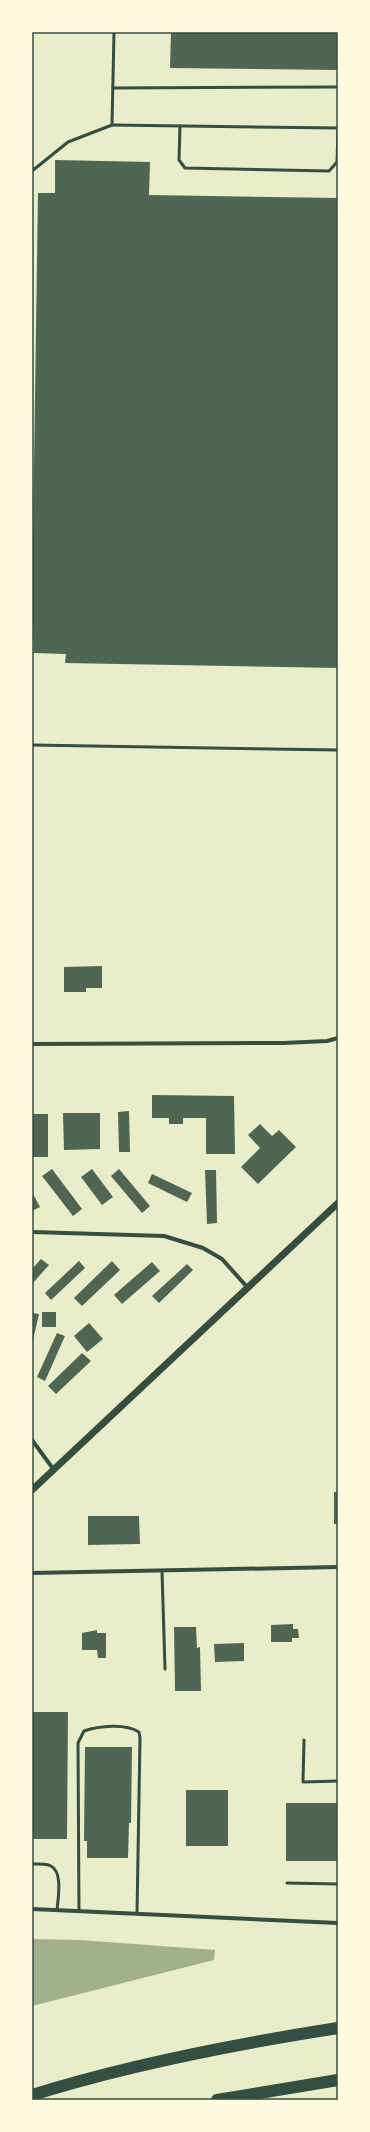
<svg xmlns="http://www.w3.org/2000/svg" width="370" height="2132" font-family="'DejaVu Sans',sans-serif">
  <rect width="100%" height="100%" fill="#e9edc9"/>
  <polygon fill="#a3b18a" points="32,1939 80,1940 215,1950 214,1960 32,2006"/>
  <g fill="#4f6655">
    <polygon points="171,32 338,32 338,70 170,68"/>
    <polygon points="55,160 150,162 149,195 338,198 338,668 65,663 66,654 34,653 32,601 38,193 55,193"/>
    <polygon points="102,966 102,988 86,988 86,992 64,992 64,967"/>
    <polygon points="152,1095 234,1096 235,1154 206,1154 206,1118 183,1118 183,1124 169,1124 169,1118 152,1118"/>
    <polygon points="129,1111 130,1152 119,1152 118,1112"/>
    <polygon points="63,1113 100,1113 100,1149 64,1150"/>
    <rect x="32" y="1114" width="16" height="43"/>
    <polygon points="260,1124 272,1136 279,1130 296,1147 258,1184 241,1167 260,1148 248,1135"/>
    <polygon points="52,1169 82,1209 73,1216 42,1176"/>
    <polygon points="92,1169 113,1197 102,1205 81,1177"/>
    <polygon points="119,1169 150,1206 142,1213 111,1176"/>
    <polygon points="205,1170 216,1170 217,1223 207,1224"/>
    <polygon points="152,1174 192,1193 187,1202 148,1183"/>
    <polygon points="32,1192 40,1207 32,1211"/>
    <polygon points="41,1259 49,1265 32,1284 32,1269"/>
    <polygon points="79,1261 85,1268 51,1300 45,1293"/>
    <polygon points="112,1261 120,1270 82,1306 74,1298"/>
    <polygon points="152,1262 160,1271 122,1304 114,1295"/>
    <polygon points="187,1264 193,1270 159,1303 152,1296"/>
    <rect x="42" y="1312" width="14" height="15"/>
    <polygon points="32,1313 39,1314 33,1340 32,1340"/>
    <polygon points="89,1323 103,1339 87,1352 74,1336"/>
    <polygon points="57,1333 65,1336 45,1381 37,1377"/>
    <polygon points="82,1353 91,1361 56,1394 48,1386"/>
    <rect x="334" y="1492" width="4" height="32"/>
    <polygon points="88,1516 139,1516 140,1544 88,1545"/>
    <polygon points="293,1624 293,1629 298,1629 299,1638 292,1638 292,1642 271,1642 271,1625"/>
    <polygon points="174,1627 196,1627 197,1648 200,1647 201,1691 175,1691"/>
    <polygon points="97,1630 97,1633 106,1633 106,1658 98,1658 97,1650 82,1650 82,1633"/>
    <polygon points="244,1643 244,1661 215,1662 214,1644"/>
    <polygon points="32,1712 68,1712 67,1839 32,1839"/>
    <polygon points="85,1747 132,1747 131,1823 129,1823 128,1858 87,1858 87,1841 84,1841"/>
    <rect x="186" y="1790" width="42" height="56"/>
    <rect x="286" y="1803" width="52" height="58"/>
  </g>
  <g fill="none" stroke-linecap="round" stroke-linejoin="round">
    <g stroke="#344e41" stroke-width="3">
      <polyline points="113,88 338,87"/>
      <polyline points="112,125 338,128"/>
      <polyline points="180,126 179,160 185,168 329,171 337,162 338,129"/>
      <polyline points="32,171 68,142 112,125 114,32"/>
      <polyline points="32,745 338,750"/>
      <polyline points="162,1571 165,1669"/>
      <polyline points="304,1740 303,1782 338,1781"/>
      <path d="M32 1864C38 1864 46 1863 51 1866 63 1872 58 1899 57 1910"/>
      <polyline points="287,1883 338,1884"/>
      <path d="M79 1911 78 1743 84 1731C99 1726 125 1723 139 1732L140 1738 137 1914"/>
    </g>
    <g stroke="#344e41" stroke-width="4">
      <polyline points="32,1044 283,1043 327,1041 338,1038"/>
      <polyline points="32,1232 164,1236 203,1248 222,1259 248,1288"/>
      <polyline points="32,1440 54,1470"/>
      <polyline points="32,1573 338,1567"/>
      <polyline points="32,1909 338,1923"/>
    </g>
    <polyline stroke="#344e41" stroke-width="7" points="32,1490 338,1203"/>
    <g stroke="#344e41" stroke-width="12">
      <path d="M32 2095C131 2064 235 2044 338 2028"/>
      <polyline points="217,2100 338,2080"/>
    </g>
  </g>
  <rect width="370" height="2132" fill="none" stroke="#fefae0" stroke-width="66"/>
  <rect x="33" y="33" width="304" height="2066" fill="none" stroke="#344e41" stroke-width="1.5"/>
</svg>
